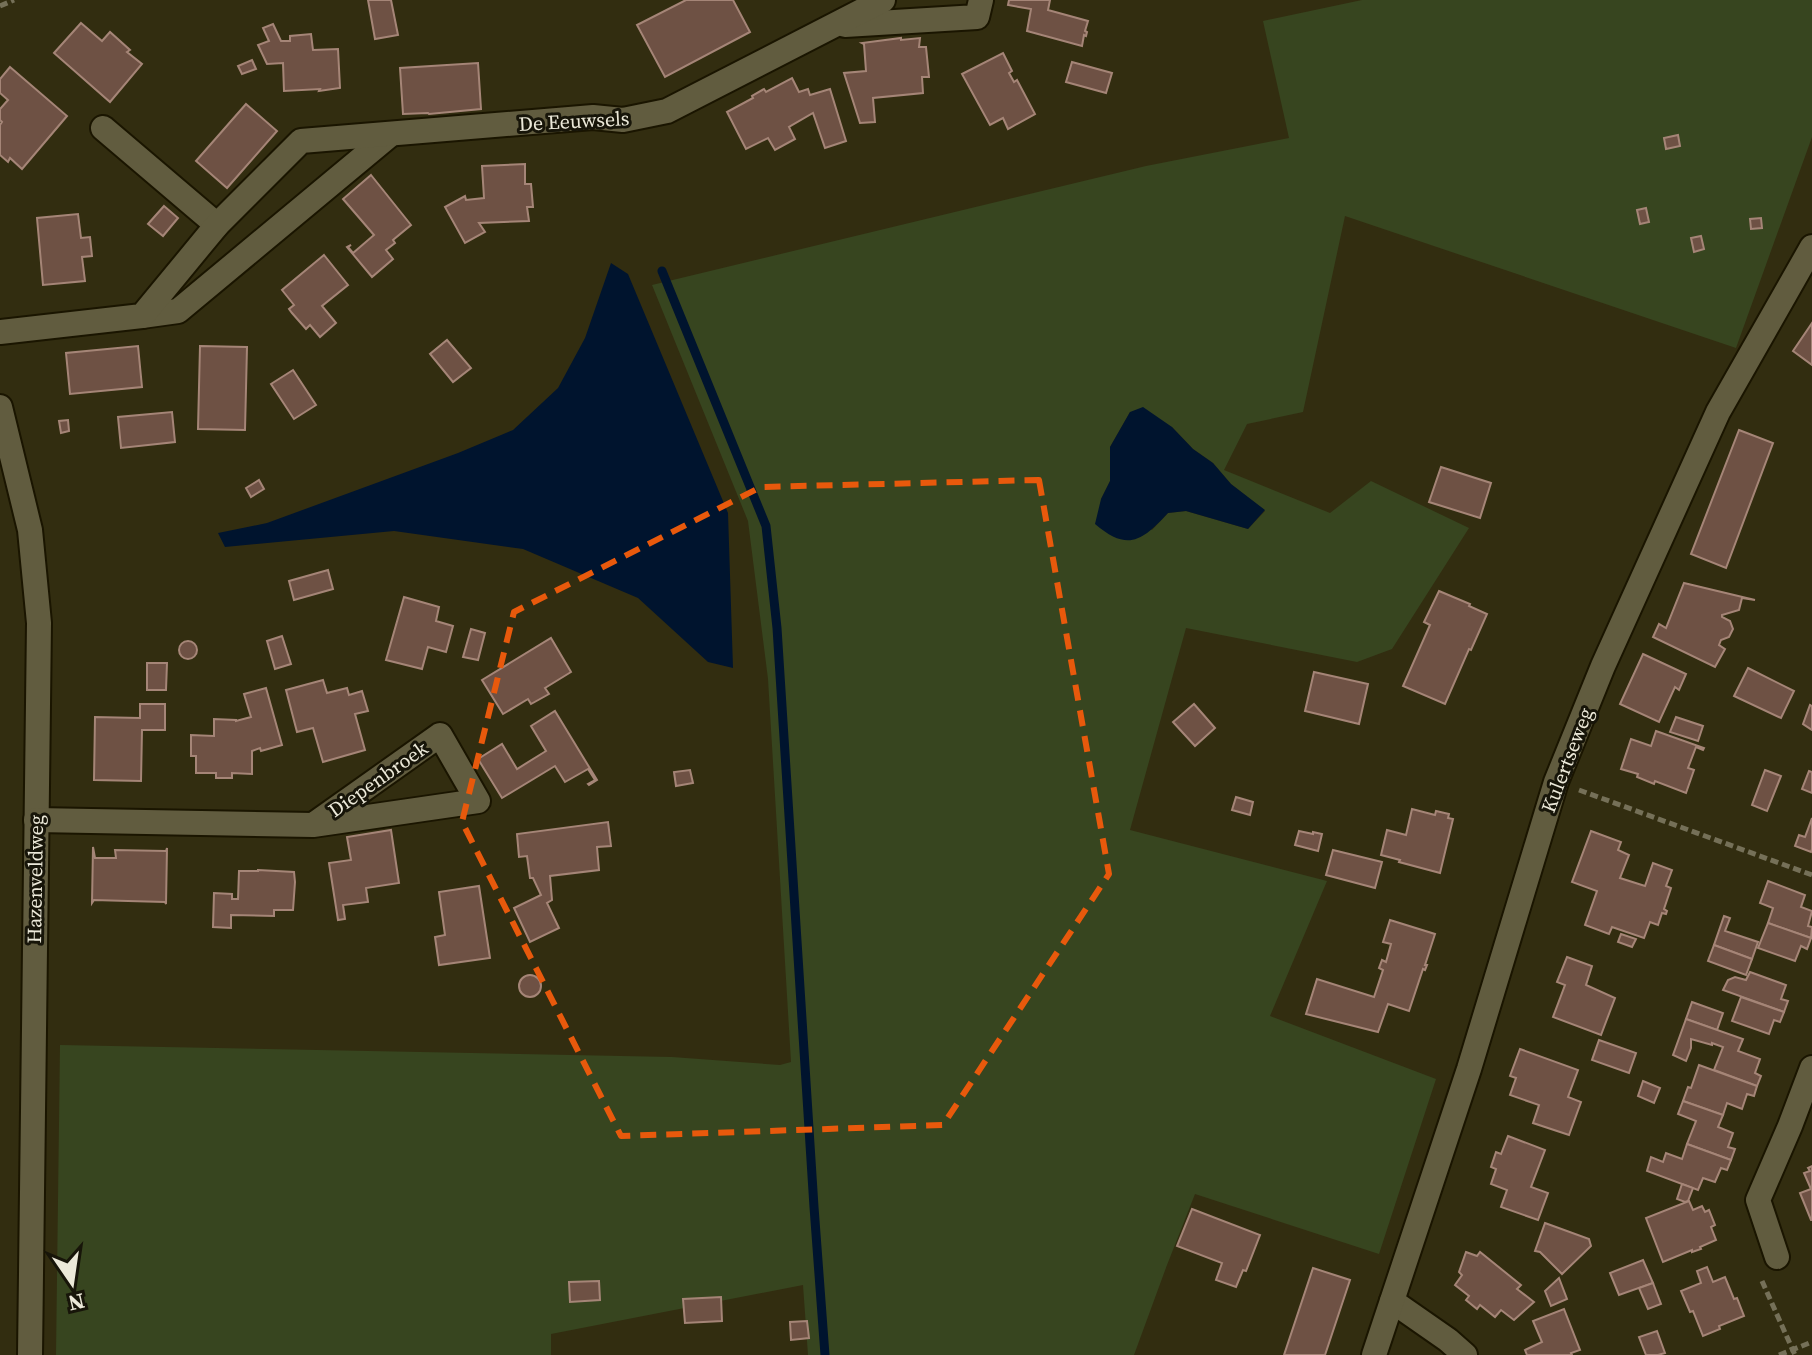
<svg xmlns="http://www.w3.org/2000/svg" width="1812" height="1355" font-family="'Source Serif 4',serif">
  <rect width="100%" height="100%" fill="#322d10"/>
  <path fill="#37451f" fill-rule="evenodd" d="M1362 0H1812V137L1736 348 1345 216 1303 412 1247 424 1224 470 1330 513 1371 481 1469 528 1392 649 1357 662 1186 628 1130 830 1327 881 1270 1016 1436 1079 1379 1254 1195 1194 1167 1265 1134 1355H808L803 1285 551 1334V1355H56L60 1045 672 1057 780 1065 791 1062 768 679 748 521 652 285 1146 166 1289 138 1263 21ZM1130 412 1172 427 1193 449 1213 463 1231 484 1265 511 1248 529 1186 511 1168 513 1152 530 1101 499 1110 481V447Z"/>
  <g fill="#00142e">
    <polygon points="611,263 628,274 728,513 733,668 708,662 638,598 523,549 394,531 225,547 218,533 267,523 458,453 513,430 558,388 585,338"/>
    <path d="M1143 407 1172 427 1193 449 1213 463 1231 484 1265 510 1248 529 1186 511 1168 513C1142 541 1128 552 1095 524L1101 499 1110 481V447L1130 412Z"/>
  </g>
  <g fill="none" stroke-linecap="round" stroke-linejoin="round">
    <polyline stroke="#00142e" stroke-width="9" points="662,271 766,526 777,628 814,1207 825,1355"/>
  </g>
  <g fill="#6e5144" stroke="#a58577" stroke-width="2">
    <polygon points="368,0 391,0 398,35 375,39"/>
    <polygon points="686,0 733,0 750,32 665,77 637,25"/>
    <polygon points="1009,0 1050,0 1048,10 1088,21 1085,31 1087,32 1086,36 1084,35 1082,46 1027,31 1031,9 1008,5"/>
    <polygon points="81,23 102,41 110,32 130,50 127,52 142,64 110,102 54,53"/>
    <polygon points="273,24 281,41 290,41 290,36 311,34 313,50 338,49 340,88 319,91 320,89 284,91 283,63 267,64 258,45 269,41 263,28"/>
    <polygon points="901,38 901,40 920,38 919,47 926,47 929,77 922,77 923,93 873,98 875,122 860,123 844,73 866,71 864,44 862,43"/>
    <polygon points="1003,53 1012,71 1009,73 1014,82 1017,80 1035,114 1008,129 1003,118 990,125 962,74"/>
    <polygon points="252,60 256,69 242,74 238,66"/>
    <polygon points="1072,62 1112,73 1106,93 1066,82"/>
    <polygon points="478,63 481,109 429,114 428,113 403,114 400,68"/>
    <polygon points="10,67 67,116 22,169 10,158 8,162 0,155 0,125 2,122 0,120 0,109 8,100 0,93 0,79"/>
    <polygon points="792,78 799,92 808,89 810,95 830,89 846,141 825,148 813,113 789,127 795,139 775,150 768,138 746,149 727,112 753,98 752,96 764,89 766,92"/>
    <polygon points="246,104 277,131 227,188 196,161"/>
    <polygon points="1678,135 1680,146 1666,149 1664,138"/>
    <polygon points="525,164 525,184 531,184 533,207 527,207 529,221 479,223 485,232 465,243 445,207 465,196 466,200 484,198 482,166"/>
    <polygon points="371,175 411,225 393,240 395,243 386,250 393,259 372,277 347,247 351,245 348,247 353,253 374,235 343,199"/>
    <polygon points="164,206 178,218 163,236 148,224"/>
    <polygon points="1646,208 1649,222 1640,224 1637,210"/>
    <polygon points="78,214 81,238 90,237 92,256 82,257 85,281 43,285 37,218"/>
    <polygon points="1761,218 1762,228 1751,229 1750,219"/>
    <polygon points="1701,236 1704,249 1694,252 1691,238"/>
    <polygon points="324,255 348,285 322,306 336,323 320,337 310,325 306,329 292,313 289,309 294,305 282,290"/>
    <polygon points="1812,323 1812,365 1793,351"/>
    <polygon points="447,340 471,368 453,382 430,354"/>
    <polygon points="138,346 142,387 70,394 66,353"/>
    <polygon points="200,346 247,347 245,430 198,429"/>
    <polygon points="293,370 316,405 294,419 271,384"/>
    <polygon points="172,412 175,442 121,448 118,417"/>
    <polygon points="68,420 69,431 61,433 59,421"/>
    <polygon points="1739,430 1773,443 1726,568 1691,554"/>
    <polygon points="1441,467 1491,483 1480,518 1429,502"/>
    <polygon points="259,480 264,489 251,497 246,488"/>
    <polygon points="328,570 333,589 294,600 289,581"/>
    <polygon points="1684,583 1755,600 1742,598 1739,610 1722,615 1722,617 1730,621 1733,629 1729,637 1721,640 1719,645 1725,649 1715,667 1653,637 1659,624 1666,628"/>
    <polygon points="1439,591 1470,604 1469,606 1487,614 1471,650 1469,649 1445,704 1403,686 1430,625 1424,622"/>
    <polygon points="404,597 439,607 436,621 453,626 446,652 428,647 422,669 386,660"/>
    <polygon points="471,629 485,633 478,660 463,657"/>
    <polygon points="282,636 291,664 275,669 267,641"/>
    <polygon points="551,638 571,672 545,688 549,694 531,704 528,699 503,714 482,680"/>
    <circle cx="188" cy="650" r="9"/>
    <polygon points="1643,654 1686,674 1679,690 1675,687 1659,722 1620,704"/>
    <polygon points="147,663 167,663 166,690 147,690"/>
    <polygon points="1748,668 1794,691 1781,718 1734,696"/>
    <polygon points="1314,672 1368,684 1359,724 1305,711"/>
    <polygon points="323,680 327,693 347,688 349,695 362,691 368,711 355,714 365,750 323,762 313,728 297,732 286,690"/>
    <polygon points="266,688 282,745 261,751 260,748 252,751 252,774 232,773 232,778 216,778 216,773 196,773 196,756 191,756 191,735 214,736 214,719 236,720 236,721 251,717 244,694"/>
    <polygon points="140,704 165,704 165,730 142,730 141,781 94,780 95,717 140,718"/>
    <polygon points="1194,704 1215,728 1195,746 1173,722"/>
    <polygon points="1810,705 1812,706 1812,730 1803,724"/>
    <polygon points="555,711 597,780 589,785 588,784 595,780 588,769 565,782 555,766 502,798 478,759 502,744 517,769 546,751 531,726"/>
    <polygon points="1676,717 1703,726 1698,741 1670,732"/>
    <polygon points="1656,731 1704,748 1703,750 1696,747 1688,768 1694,770 1686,793 1655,781 1654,784 1637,777 1638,774 1621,769 1631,739 1651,746"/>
    <polygon points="690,770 693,783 676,786 674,772"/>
    <polygon points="1765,770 1781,776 1767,811 1752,805"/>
    <polygon points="1809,771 1812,772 1812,793 1802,789"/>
    <polygon points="1236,797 1253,802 1250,815 1232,810"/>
    <polygon points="1412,809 1435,815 1436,811 1449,814 1448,818 1453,819 1440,873 1399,862 1400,860 1381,855 1387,830 1406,835"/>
    <polygon points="1812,818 1812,849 1811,852 1795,846 1799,835 1805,837"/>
    <polygon points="608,822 611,846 597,847 599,870 550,876 552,900 547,903 559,928 530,942 514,908 541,895 533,878 530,878 527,856 519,857 517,834"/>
    <polygon points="391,830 399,883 366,888 368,902 343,905 345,919 338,920 329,863 351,860 347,837"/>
    <polygon points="1299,831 1313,834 1313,832 1322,834 1318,851 1295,845"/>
    <polygon points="1591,831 1621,842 1618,850 1629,855 1620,878 1645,886 1653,863 1672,870 1666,886 1671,888 1664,909 1667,911 1666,914 1662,913 1658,925 1650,922 1644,938 1612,927 1609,934 1585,925 1597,891 1572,882"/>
    <polygon points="93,847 95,858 116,858 115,850 166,851 167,848 166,904 165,902 128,901 94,900 92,903"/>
    <polygon points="1333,850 1382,862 1375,888 1326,875"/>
    <polygon points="258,870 294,872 295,882 293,910 274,910 274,916 231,915 231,928 213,927 214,893 232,894 232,899 238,899 239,871 258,871"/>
    <polygon points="1768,881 1805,895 1801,907 1812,911 1808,926 1812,927 1811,938 1768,923 1773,908 1760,903"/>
    <polygon points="479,886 490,958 439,965 435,937 445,935 439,892"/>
    <polygon points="1724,916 1730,918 1725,931 1758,942 1752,959 1714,945"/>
    <polygon points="1390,920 1435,934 1425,965 1427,965 1425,970 1423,969 1409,1011 1388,1004 1378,1032 1306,1014 1317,979 1374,997 1383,970 1379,968 1382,960 1386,962 1391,944 1383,942"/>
    <polygon points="1768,923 1811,938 1807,949 1801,946 1795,961 1758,948"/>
    <polygon points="1621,934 1636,939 1632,947 1618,942"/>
    <polygon points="1714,945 1752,959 1746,975 1708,961"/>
    <polygon points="1567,957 1592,966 1586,985 1615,998 1601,1035 1553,1017 1565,985 1557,982"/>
    <polygon points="1750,972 1786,985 1781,999 1788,1001 1784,1012 1723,990 1728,980 1735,977 1746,980"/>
    <circle cx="530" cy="986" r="11"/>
    <polygon points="1741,997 1784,1012 1780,1022 1774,1020 1769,1034 1732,1021"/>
    <polygon points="1692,1002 1723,1013 1717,1030 1686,1019"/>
    <polygon points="1686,1019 1743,1039 1738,1051 1760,1059 1755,1073 1761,1076 1757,1086 1714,1070 1723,1047 1712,1043 1712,1045 1691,1039 1691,1048 1686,1061 1673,1055"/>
    <polygon points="1599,1040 1636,1053 1629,1073 1592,1060"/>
    <polygon points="1520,1049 1578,1070 1568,1097 1581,1102 1569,1135 1533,1123 1539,1105 1510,1095 1516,1078 1510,1076"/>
    <polygon points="1699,1065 1757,1086 1754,1096 1747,1094 1742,1109 1727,1103 1723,1115 1683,1101 1688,1087 1691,1088"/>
    <polygon points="1643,1081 1660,1088 1654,1103 1638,1096"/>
    <polygon points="1683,1101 1723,1115 1718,1127 1733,1133 1728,1147 1735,1149 1731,1160 1687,1144 1696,1121 1678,1114"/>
    <polygon points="1508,1136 1545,1150 1531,1187 1548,1193 1538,1220 1501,1207 1507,1190 1491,1184 1496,1169 1491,1167 1496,1152 1501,1154"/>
    <polygon points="1687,1144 1731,1160 1727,1170 1721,1168 1715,1182 1703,1178 1698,1190 1647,1171 1651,1157 1663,1162 1666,1153 1682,1159"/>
    <polygon points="1812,1166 1812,1220 1811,1220 1800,1193 1811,1189 1804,1173 1810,1171 1808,1168"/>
    <polygon points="1682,1184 1693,1188 1688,1201 1685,1202 1677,1199"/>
    <polygon points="1689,1201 1693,1210 1702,1206 1705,1212 1709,1210 1715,1225 1711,1227 1716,1240 1700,1247 1701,1249 1692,1252 1692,1250 1663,1262 1646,1218"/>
    <polygon points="1192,1209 1260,1235 1246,1271 1243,1270 1236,1287 1216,1280 1222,1263 1177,1246"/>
    <polygon points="1545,1223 1589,1239 1591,1246 1562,1274 1540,1252 1535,1251"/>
    <polygon points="1466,1252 1477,1256 1480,1252 1521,1285 1517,1289 1534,1302 1514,1320 1501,1310 1495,1317 1480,1305 1477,1309 1466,1300 1469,1296 1455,1285 1462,1275 1459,1272"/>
    <polygon points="1643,1260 1653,1283 1619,1295 1610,1273"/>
    <polygon points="1707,1267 1713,1282 1725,1277 1734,1299 1737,1298 1744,1316 1719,1326 1720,1329 1703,1336 1693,1311 1690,1312 1681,1291 1701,1283 1697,1271"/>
    <polygon points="1313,1268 1350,1280 1325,1355 1284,1355"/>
    <polygon points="1559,1278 1567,1299 1551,1306 1545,1291"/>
    <polygon points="599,1281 600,1300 570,1302 569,1282"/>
    <polygon points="1653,1283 1661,1304 1648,1309 1639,1288"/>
    <polygon points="721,1297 722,1321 685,1323 683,1299"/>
    <polygon points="1564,1309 1580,1350 1571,1353 1572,1355 1527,1355 1525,1350 1542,1342 1533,1321"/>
    <polygon points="807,1321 809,1338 791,1340 790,1322"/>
    <polygon points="1657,1331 1665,1353 1658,1355 1646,1355 1639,1337"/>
  </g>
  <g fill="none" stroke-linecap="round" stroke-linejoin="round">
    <g stroke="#1a1500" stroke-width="28">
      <g id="street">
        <polyline points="845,25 977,17 981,0"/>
        <polyline points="103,128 217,225"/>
        <polyline points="142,316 178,311 391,134"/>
        <polyline points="0,332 142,316 217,225 301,141 593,117 623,120 667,111 883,0"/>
        <polyline points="0,407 30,530 39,623 30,1355"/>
        <polyline points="36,820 313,825 478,801 440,735 313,825"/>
        <polyline points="1777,1257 1758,1200 1790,1126 1812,1068"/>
        <polyline points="1392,1301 1448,1340 1465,1355"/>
        <polyline points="1374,1355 1469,1069 1556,782 1603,666 1718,412 1812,247"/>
      </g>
    </g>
    <g stroke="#757058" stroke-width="5" stroke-dasharray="8 4" stroke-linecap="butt">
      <polyline points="0,6 14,0"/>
      <polyline points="1579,790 1812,875"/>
      <polyline points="1762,1281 1795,1355"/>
      <polyline points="1779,1355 1812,1342"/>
    </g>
    <use href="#street" stroke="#615c3f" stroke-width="24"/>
  </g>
  <path fill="none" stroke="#e8590c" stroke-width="6" stroke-dasharray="16 10" stroke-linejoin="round" d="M1039 480 1109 874 943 1125 621 1136 462 822 514 612 761 487Z"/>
  <g text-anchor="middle" stroke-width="6" stroke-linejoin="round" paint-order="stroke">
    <g font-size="20" fill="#ece9d9" stroke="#171509">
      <text transform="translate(574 121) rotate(-3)" y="7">De Eeuwsels</text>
      <text transform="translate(1567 760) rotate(-69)" y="7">Kulertseweg</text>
      <text transform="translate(378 779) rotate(-35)" y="7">Diepenbroek</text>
      <text transform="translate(35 879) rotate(-89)" y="7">Hazenveldweg</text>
    </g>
  </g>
  <g transform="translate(72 1283) rotate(167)" stroke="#171509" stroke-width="6" paint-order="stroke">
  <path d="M0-6L14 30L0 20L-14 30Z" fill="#ece9d9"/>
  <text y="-12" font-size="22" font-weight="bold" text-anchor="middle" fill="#ece9d9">N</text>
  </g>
</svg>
